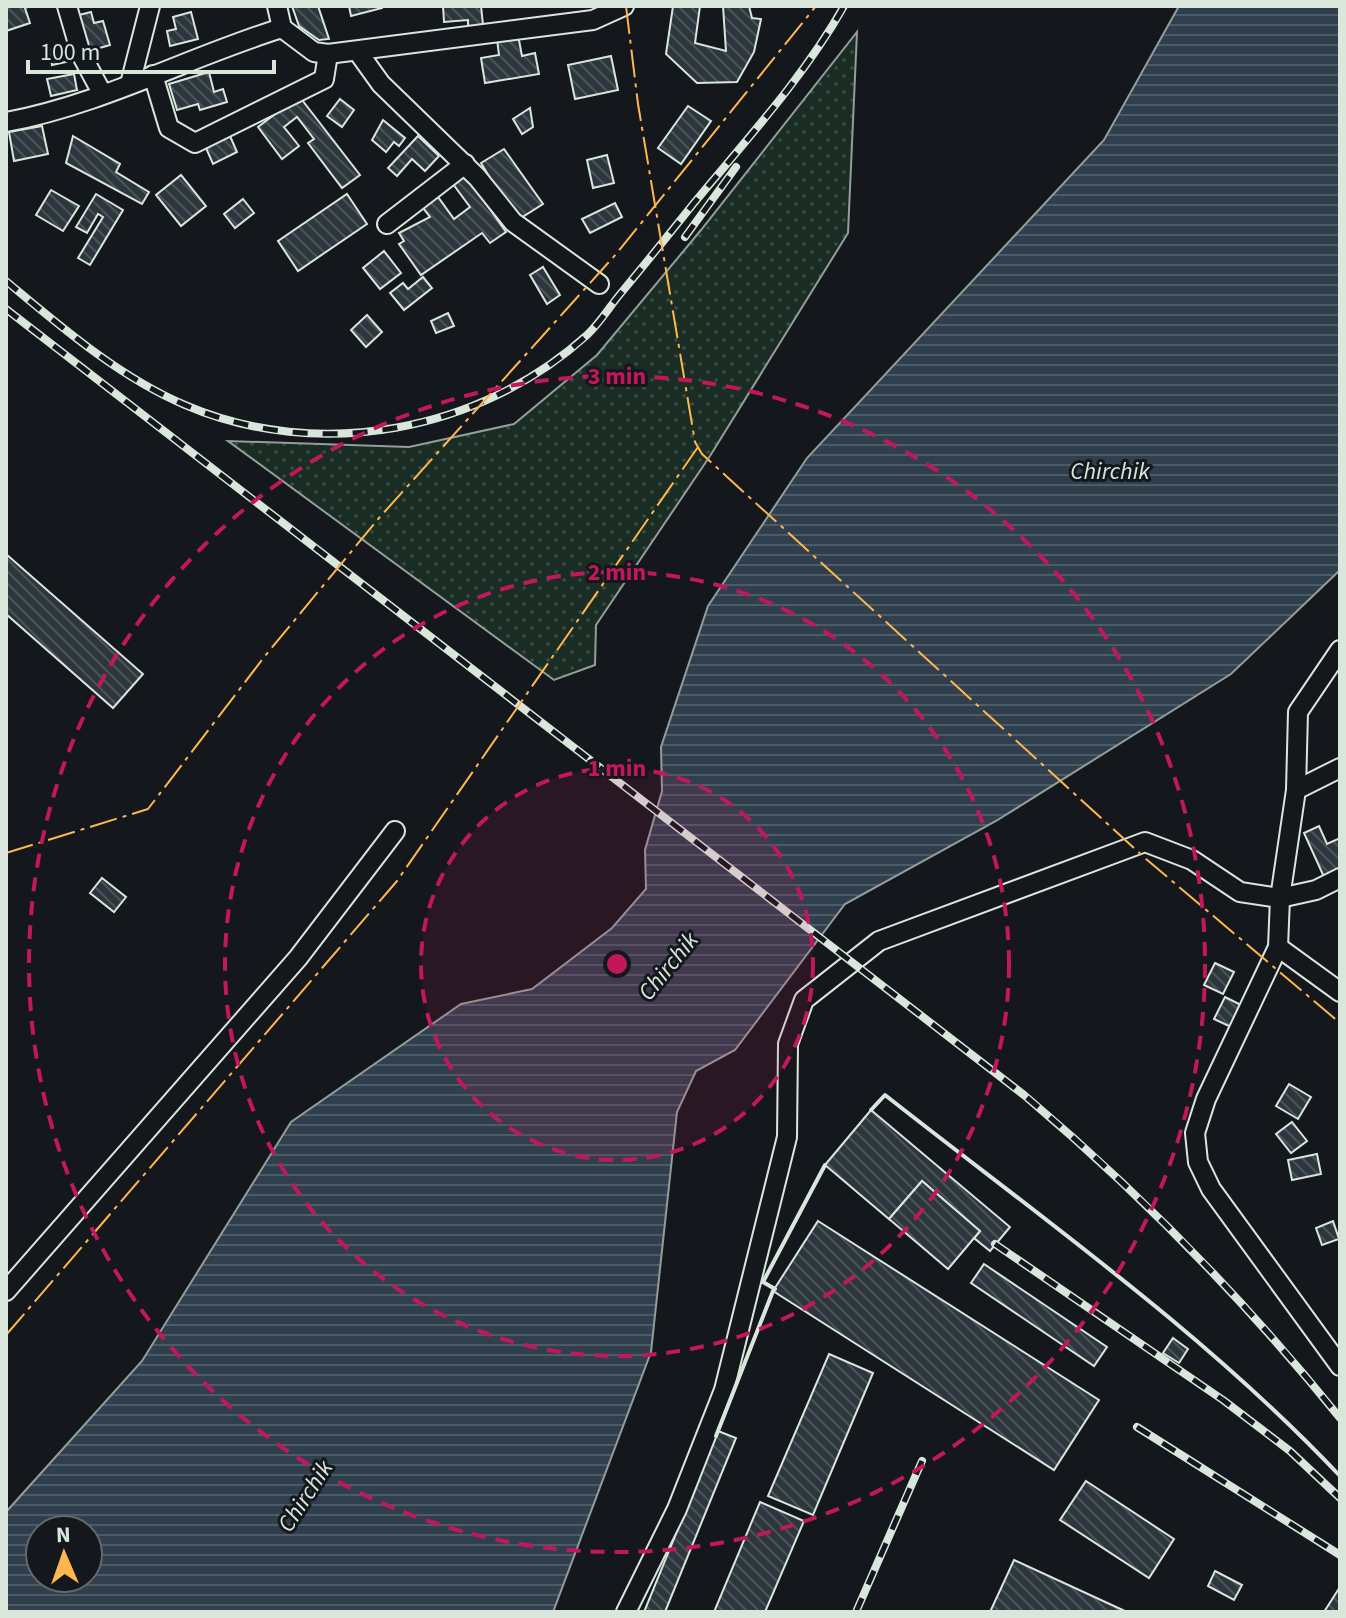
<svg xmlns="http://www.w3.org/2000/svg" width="1346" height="1618" font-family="'Source Sans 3',sans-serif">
  <defs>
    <pattern id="grass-dots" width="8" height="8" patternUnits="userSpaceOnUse" patternTransform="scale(2)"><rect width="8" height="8" fill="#1a2d24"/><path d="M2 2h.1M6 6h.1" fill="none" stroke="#3b4b43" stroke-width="1.8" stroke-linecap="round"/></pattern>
    <pattern id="water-rules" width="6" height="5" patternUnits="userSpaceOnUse" patternTransform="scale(2)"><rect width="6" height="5" fill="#2f3f4d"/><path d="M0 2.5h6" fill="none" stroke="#4c5b66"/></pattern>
    <pattern id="building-back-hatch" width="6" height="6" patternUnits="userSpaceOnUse" patternTransform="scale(2)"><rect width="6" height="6" fill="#2c363c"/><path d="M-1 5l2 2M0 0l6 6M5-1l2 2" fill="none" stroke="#4a5358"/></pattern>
  </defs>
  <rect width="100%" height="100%" fill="#14181c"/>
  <polygon fill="url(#grass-dots)" stroke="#939e99" stroke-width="2" points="857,32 848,233 710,456 596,625 595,665 554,680 228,441 409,447 514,424 597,355 701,230"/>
  <path fill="url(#water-rules)" stroke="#939e99" stroke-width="2" fill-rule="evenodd" d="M1179 6H1340V570L1231 674 996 821 845 904 735 1050 696 1071 677 1112 651 1352 553 1612H6V1512L142 1361 291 1122 461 1004 532 989 612 928 646 889 645 850 662 791 661 747 708 606 807 458 1104 140ZM40 1530H88V1578H40Z"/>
  <g fill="url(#building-back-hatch)" stroke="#d8e6dc" stroke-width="2">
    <polygon points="6,6 30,6 25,8 30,23 6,31"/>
    <polygon points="292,6 318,6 329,39 319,40 299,26"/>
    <polygon points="349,6 382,6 382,8 351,16"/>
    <polygon points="443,6 481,6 483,25 468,27 468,20 444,22"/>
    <polygon points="673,6 700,6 695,43 726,51 723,6 749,6 752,18 761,19 754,52 737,82 697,83 666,54"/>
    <polygon points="91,12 94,23 103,21 110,45 89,51 79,15"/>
    <polygon points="191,12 198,39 170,46 167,31 176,29 173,17"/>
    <polygon points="518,35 522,56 535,53 539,74 485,83 481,58 499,55 497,39"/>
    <polygon points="72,45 75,60 52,65 49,50"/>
    <polygon points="611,56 618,90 575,99 568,65"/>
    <polygon points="209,72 214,92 223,89 227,102 200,110 198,104 177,110 169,84"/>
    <polygon points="74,74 77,90 51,96 47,79"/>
    <polygon points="299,96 360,175 342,188 308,143 314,139 297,117 284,127 299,146 282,159 258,127"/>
    <polygon points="340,99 354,110 342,127 327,116"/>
    <polygon points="688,106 711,121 681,164 658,148"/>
    <polygon points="530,108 533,127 522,134 513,119"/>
    <polygon points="383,120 405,138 399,146 394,142 386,152 372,140"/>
    <polygon points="42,126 48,154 14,161 9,132"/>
    <polygon points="73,136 120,164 116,172 149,192 142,204 66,163"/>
    <polygon points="230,136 237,152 213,164 206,148"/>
    <polygon points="418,136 439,156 425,171 412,159 397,176 388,168"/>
    <polygon points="504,149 543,204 516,221 481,163"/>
    <polygon points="607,155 614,183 593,188 587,160"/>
    <polygon points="181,175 206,206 181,226 156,195"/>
    <polygon points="466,175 506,232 490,243 482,233 421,275 399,244 404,241 399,233 430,217 423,208 438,197 454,219 470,207 453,184"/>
    <polygon points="51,190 79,206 63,231 36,215"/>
    <polygon points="96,194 123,210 90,265 78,258 103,217 98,214 87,233 76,227"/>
    <polygon points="347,194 367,224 298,271 278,241"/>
    <polygon points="243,199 254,213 235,228 224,214"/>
    <polygon points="615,203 622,217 590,233 582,219"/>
    <polygon points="384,251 401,273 380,289 363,268"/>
    <polygon points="543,267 560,295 547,304 530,275"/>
    <polygon points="423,277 432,288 404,310 390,293 403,283 408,289"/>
    <polygon points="448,313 454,326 436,333 431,321"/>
    <polygon points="367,315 382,332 366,347 351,330"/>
    <polygon points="6,554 143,674 113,708 6,614"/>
    <polygon points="1319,826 1327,844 1340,838 1340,870 1324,877 1304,833"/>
    <polygon points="102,878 126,897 114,912 90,893"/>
    <polygon points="1215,963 1234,972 1223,994 1204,985"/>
    <polygon points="1225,997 1243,1006 1233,1028 1214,1019"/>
    <polygon points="1289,1084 1311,1097 1298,1119 1276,1106"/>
    <polygon points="871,1110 1010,1227 990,1251 974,1238 980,1231 922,1181 889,1219 825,1165"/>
    <polygon points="1292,1122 1307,1141 1291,1153 1276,1134"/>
    <polygon points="1317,1154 1321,1174 1292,1180 1288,1160"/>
    <polygon points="922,1181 980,1231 948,1269 889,1219"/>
    <polygon points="818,1221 1099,1400 1054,1470 773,1291"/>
    <polygon points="1333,1221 1339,1239 1322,1245 1316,1228"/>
    <polygon points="984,1264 1107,1347 1094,1366 971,1283"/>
    <polygon points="1173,1338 1188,1349 1179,1363 1163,1353"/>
    <polygon points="829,1354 873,1373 813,1515 768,1496"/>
    <polygon points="718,1431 736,1438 665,1612 644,1612"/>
    <polygon points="1086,1481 1174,1539 1149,1578 1060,1520"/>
    <polygon points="760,1502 804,1521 765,1612 714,1612"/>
    <polygon points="1014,1560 1127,1612 990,1612"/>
    <polygon points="1215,1571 1242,1585 1234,1600 1208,1586"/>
    <polygon points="1340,1587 1340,1612 1324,1612"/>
  </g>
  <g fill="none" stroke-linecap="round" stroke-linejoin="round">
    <g stroke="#d8e6dc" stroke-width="22">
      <g id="minor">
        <polyline points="67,6 81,54 102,93"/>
        <polyline points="277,6 282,28"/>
        <polyline points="358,52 381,84 477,177 513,222 599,284"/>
        <polyline points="153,75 169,128 195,143 324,79 328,54"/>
        <polyline points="130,84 150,6"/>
        <path d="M6 122C100 105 191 56 282 28L314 52 328 54 593 20 624 6"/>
        <polyline points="387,224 465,164"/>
        <polyline points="1340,768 1296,790 1280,898 1316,890 1340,878"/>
        <polyline points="1296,790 1298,712 1340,650"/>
        <polyline points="1278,947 1340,992"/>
        <polyline points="6,1291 298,958 395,831"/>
        <polyline points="626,1612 677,1509 724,1390 787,1137 788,1044 804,1000 879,941 1145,842 1192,860 1240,892 1280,898 1278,947 1206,1099 1195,1133 1198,1162 1211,1189 1340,1366"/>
      </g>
    </g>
    <use href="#minor" stroke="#14181c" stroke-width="18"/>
    <g stroke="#d8e6dc" stroke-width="8">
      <g id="rail">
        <polyline points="685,237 736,167"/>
        <path d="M6 281C60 326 119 377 185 405 318 462 480 432 587 335 600 323 610 306 621 293 646 263 670 233 694 203 746 140 804 77 844 6"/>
        <path d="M6 309 1024 1095C1140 1193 1244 1299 1340 1418"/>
        <polyline points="995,1244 1223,1400 1290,1451 1340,1498"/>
        <polyline points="1137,1427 1340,1555"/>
        <polyline points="856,1612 922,1461"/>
      </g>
    </g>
    <use href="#rail" stroke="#14181c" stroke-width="5" stroke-dasharray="15" stroke-linecap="butt"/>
    <g stroke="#d8e6dc" stroke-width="4">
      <path d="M871 1110 885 1095C1040 1217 1205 1333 1340 1476"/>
      <polyline points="775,1289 763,1282 825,1165"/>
      <polyline points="716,1436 773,1291"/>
    </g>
    <g stroke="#ffb74d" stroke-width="2" stroke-dasharray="28 6 4 6" stroke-linecap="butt">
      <polyline points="626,6 638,104 695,442 702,454 1146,859 1340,1023"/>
      <polyline points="6,853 148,809 265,656 379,518 617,253 816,6"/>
      <polyline points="6,1335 397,881 698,447"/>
    </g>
  </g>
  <circle cx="617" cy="964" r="196" fill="#c2185b" fill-opacity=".12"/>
  <g fill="none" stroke="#c2185b" stroke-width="4" stroke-dasharray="14 10">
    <circle cx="617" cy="964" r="196"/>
    <circle cx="617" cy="964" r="392"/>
    <circle cx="617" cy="964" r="588"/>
  </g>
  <g text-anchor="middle" stroke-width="6" stroke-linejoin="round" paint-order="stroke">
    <g font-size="24" font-style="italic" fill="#d8e6dc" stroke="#14181c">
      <text x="1110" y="479">Chirchik</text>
      <text transform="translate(668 966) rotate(-51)" y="8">Chirchik</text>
      <text transform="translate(305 1496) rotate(-57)" y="8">Chirchik</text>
    </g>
  </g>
  <circle cx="617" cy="964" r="12" fill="#c2185b" stroke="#14181c" stroke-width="4"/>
  <g font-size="24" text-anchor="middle" font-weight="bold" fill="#c2185b" stroke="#14181c" stroke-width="6" stroke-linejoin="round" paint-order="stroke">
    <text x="617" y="384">3 min</text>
    <text x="617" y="580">2 min</text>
    <text x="617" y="776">1 min</text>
  </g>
  <rect width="1346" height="1618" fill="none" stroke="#d8e6dc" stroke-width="16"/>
  <g transform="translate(64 1554) rotate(358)"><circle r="38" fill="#14181c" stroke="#626a69" stroke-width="2"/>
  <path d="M0-6L14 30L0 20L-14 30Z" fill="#ffb74d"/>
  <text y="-12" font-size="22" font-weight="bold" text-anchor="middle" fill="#d8e6dc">N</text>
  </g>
  <path d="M28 60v12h246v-12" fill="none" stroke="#d8e6dc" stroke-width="4"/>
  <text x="40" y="60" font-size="24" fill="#d8e6dc" stroke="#14181c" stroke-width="6" paint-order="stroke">100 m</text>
</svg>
